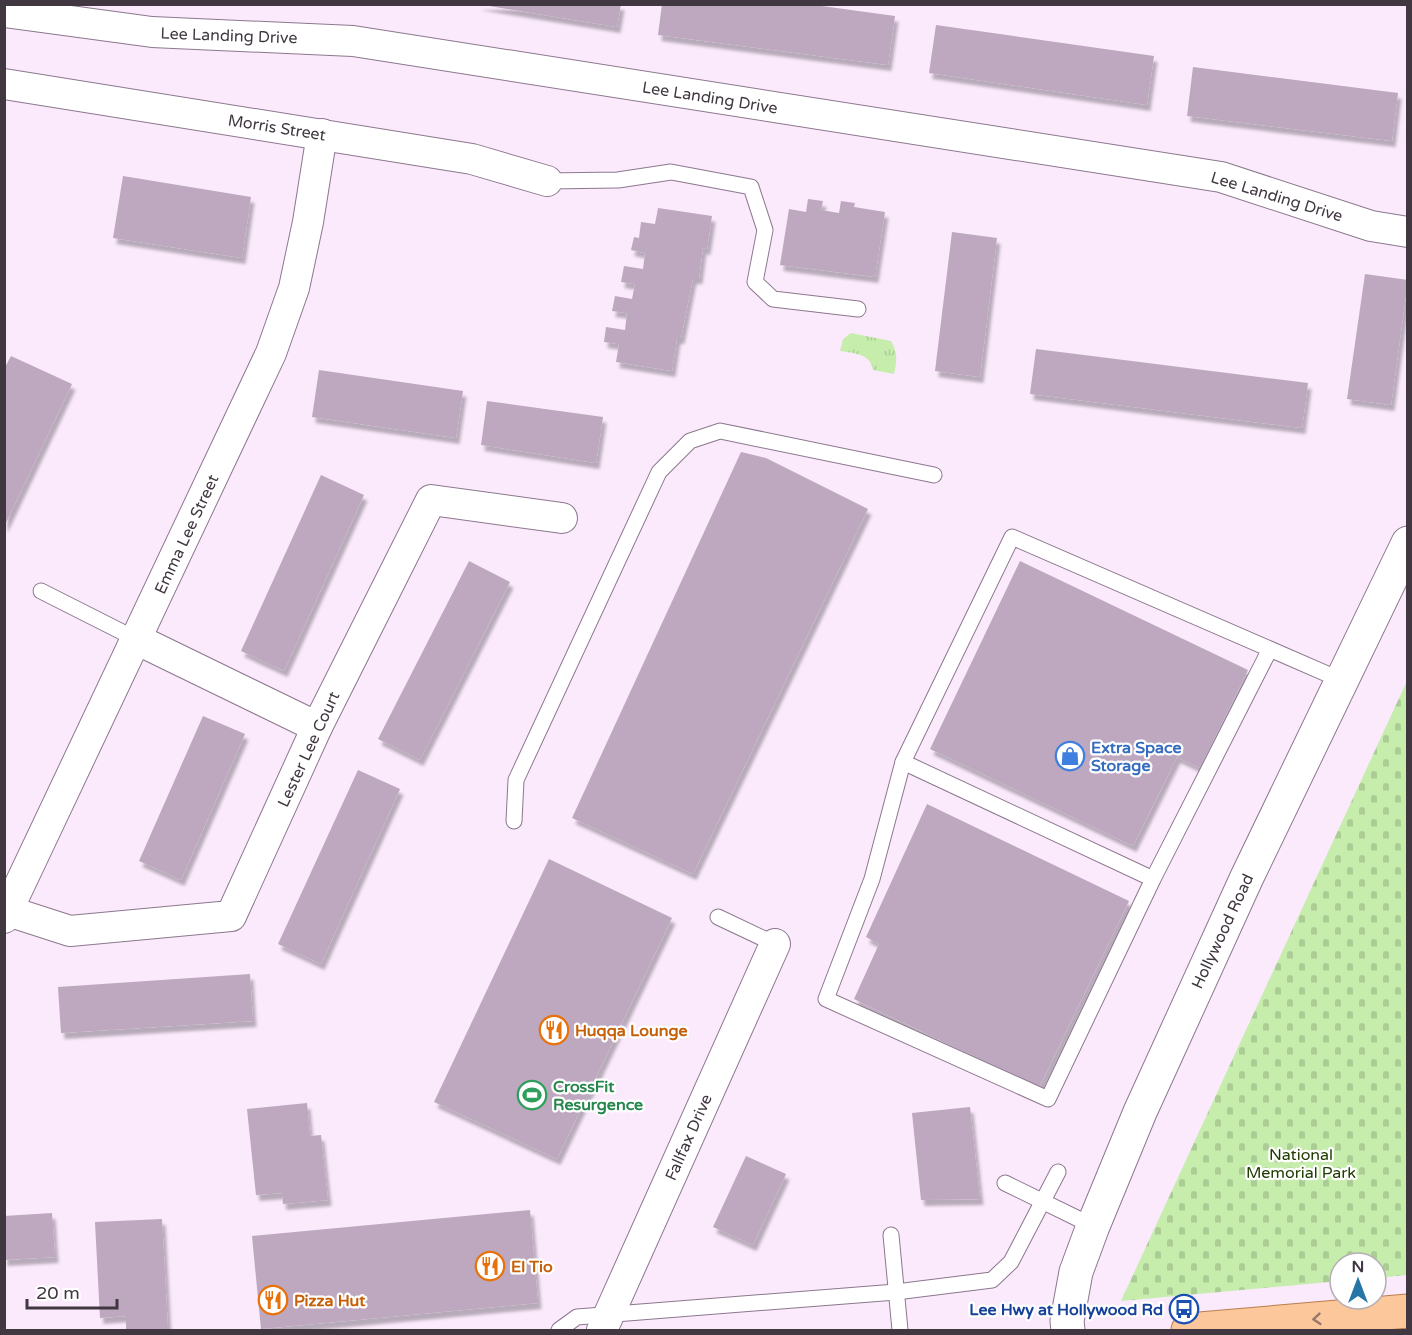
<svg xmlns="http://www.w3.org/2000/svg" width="1412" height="1335" font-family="'Varela Round',sans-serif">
  <defs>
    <pattern id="cemetery-stones" width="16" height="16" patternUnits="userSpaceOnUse" patternTransform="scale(1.5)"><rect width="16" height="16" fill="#c7edad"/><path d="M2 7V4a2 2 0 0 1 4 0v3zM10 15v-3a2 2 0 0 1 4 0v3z" fill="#accc96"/></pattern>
    <pattern id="park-tufts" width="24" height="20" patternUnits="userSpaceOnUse" patternTransform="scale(1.5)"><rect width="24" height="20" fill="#c7edad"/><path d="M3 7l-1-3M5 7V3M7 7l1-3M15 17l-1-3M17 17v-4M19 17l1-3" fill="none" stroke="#accc96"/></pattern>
    <filter id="shadow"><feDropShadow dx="3.5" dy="6" stdDeviation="1.5" flood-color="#0004"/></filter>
  </defs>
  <rect width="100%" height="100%" fill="#fbe9fc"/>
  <polygon fill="url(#cemetery-stones)" points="1407,681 1407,1275 1376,1278 1376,1263 1340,1263 1340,1281 1121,1301"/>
  <path fill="url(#park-tufts)" d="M851 333 891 341C898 353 897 361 894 374L873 370C871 354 854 353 840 351L843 339Z"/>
  <g fill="#bda8bf" filter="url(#shadow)">
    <polygon points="477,4 621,4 617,27"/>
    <polygon points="662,4 807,4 895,16 888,65 658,35"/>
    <polygon points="936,25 1154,56 1147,105 929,73"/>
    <polygon points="1193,67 1398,93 1392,141 1187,116"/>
    <polygon points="123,176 251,197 242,258 113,238"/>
    <polygon points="808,199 823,201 821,210 839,213 841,201 855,203 854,207 885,212 875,277 780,265 789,209 806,212"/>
    <polygon points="658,208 712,216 707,249 703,248 699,278 693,278 681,338 677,338 672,371 616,362 619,344 604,342 606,327 625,330 627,313 612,311 615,296 632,299 635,284 621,282 624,266 643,269 645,253 631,250 634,237 639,238 641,222 655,224"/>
    <polygon points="952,232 997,238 980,377 935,371"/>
    <polygon points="1365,274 1408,280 1391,405 1347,399"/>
    <polygon points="1036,349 1308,383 1302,428 1030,394"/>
    <polygon points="11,356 72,384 4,527 4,369"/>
    <polygon points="319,370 463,391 456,438 312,417"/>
    <polygon points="487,401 603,417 596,463 481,445"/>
    <polygon points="741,452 766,458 868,509 693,874 572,818"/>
    <polygon points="321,475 364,495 284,671 241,651"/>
    <polygon points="469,561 510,582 420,760 378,739"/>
    <polygon points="1020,561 1248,670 1200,768 1177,757 1133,846 930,749"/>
    <polygon points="203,716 245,734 181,880 139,861"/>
    <polygon points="358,770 400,789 321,964 278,944"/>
    <polygon points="927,804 1129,901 1039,1088 854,999 879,944 866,937"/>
    <polygon points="549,859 672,918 557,1159 434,1102"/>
    <polygon points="250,974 253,1021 61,1033 58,987"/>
    <polygon points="307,1103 310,1136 321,1135 328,1200 283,1204 282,1193 256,1195 247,1109"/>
    <polygon points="970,1107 980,1199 921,1200 912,1113"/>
    <polygon points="746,1156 786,1174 753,1245 713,1227"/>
    <polygon points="530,1210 538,1303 261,1329 252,1236"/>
    <polygon points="52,1213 55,1257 4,1260 4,1216"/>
    <polygon points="162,1219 168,1330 126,1330 126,1316 100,1318 95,1222"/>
  </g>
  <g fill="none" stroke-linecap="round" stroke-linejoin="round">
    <g stroke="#8c788e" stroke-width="17">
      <g id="lane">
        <polyline points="547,181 618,180 671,172 751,187 765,230 755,282 773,299 858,309"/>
        <polyline points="41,591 136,639"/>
        <polyline points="1270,649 1153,879 1048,1099 826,999 872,879 903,762 1012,537 1341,680"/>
        <polyline points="903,762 1153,879"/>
        <polyline points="514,821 516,780 659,472 690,441 720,431 934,475"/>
        <polyline points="718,917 775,944"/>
        <polyline points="1005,1183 1093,1226"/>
        <polyline points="891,1235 900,1330"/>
        <polyline points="559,1330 577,1317 896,1292 992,1280 1011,1262 1058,1172"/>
      </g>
    </g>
    <g stroke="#8c788e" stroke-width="32">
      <g id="street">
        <polyline points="4,12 152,32 353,41 1221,177 1371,226 1408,232"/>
        <polyline points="4,84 472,159 547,181"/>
        <polyline points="136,639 317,727"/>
        <polyline points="8,911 70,931 231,916 317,727 431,500 562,518"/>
        <polyline points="4,918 271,353 294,288 308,222 322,134"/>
        <polyline points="602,1330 775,944"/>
      </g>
    </g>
    <g stroke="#8c788e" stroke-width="35">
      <polyline id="secondary" points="1068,1330 1067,1321 1076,1272 1093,1226 1140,1112 1247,877 1408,543"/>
    </g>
    <g stroke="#b97d50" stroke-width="35">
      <polyline id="primary" points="1188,1330 1408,1311"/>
    </g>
    <use href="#lane" stroke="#fff" stroke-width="15"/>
    <use href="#street" stroke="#fff" stroke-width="30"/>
    <use href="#secondary" stroke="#fff" stroke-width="33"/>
    <use href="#primary" stroke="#fcc79b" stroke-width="33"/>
  </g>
  <defs><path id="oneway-chevron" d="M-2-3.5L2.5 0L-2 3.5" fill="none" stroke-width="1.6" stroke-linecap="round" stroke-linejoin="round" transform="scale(1.5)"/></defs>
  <use stroke="#95786a" href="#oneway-chevron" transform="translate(1317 1319) rotate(175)"/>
  <defs>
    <g id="shop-ring" transform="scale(1.5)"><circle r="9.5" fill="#fff" stroke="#3f7fe0" stroke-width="1.5"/><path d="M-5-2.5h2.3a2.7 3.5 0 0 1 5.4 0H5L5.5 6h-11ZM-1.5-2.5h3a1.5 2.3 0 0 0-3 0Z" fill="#3f7fe0"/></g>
    <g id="restaurant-ring" transform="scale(1.5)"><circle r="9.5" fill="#fff" stroke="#e8710a" stroke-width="1.5"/><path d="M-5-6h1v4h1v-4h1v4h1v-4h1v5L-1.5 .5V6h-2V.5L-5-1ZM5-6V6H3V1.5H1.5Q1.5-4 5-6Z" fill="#e8710a"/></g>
    <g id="stadium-ring" transform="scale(1.5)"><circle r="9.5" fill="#fff" stroke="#2e9e5b" stroke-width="1.5"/><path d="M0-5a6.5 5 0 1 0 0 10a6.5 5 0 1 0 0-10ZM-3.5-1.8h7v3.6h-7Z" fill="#2e9e5b"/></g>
    <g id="bus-ring" transform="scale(1.5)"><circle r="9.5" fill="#fff" stroke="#1a4fb4" stroke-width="1.5"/><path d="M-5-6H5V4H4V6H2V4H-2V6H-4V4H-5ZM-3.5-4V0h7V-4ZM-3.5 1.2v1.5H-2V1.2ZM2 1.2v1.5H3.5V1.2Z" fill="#1a4fb4"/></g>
  </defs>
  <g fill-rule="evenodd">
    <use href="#shop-ring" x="1070" y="756"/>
    <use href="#restaurant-ring" x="554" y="1030"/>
    <use href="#stadium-ring" x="532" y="1095"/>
    <use href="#restaurant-ring" x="490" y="1266"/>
    <use href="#restaurant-ring" x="273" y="1300"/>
    <use href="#bus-ring" x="1184" y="1309"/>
  </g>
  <g text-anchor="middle" stroke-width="4.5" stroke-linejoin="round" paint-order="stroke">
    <g font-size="16" fill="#403741" stroke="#fff">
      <text transform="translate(229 35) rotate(2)" y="6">Lee Landing Drive</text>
      <text transform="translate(710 97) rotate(9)" y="6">Lee Landing Drive</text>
      <text transform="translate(277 127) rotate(9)" y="6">Morris Street</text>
      <text transform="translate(1277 196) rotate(17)" y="6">Lee Landing Drive</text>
      <text transform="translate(186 534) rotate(-65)" y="6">Emma Lee Street</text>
      <text transform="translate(308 749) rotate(-65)" y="6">Lester Lee Court</text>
      <text transform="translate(1222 931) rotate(-65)" y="6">Hollywood Road</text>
      <text transform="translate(688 1137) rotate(-66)" y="6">Fallfax Drive</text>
    </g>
    <g font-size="16" font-weight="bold" fill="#366cbe" stroke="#fff" text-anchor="start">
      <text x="1091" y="753">Extra Space<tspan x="1091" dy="18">Storage</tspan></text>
    </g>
    <g font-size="16" font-weight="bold" fill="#c56008" stroke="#fff" text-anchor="start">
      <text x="575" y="1036">Huqqa Lounge</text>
      <text x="511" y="1272">El Tio</text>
      <text x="294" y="1306">Pizza Hut</text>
    </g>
    <g font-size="16" font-weight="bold" fill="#27864d" stroke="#fff" text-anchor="start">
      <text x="553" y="1092">CrossFit<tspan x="553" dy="18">Resurgence</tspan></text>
    </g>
    <g font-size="16" fill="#203c03" stroke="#fff">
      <text x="1301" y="1160">National<tspan x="1301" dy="18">Memorial Park</tspan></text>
    </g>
    <g font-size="16" font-weight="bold" fill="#164399" stroke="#fff" text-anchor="end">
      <text x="1163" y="1315">Lee Hwy at Hollywood Rd</text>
    </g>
  </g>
  <rect width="1412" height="1335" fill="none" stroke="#403741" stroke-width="12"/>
  <g transform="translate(1358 1281)"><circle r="28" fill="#ffffff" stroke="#b3afb3" stroke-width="1.5"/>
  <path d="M0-4.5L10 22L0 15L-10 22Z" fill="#2675a7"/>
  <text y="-9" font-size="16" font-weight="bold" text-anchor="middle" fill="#403741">N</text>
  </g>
  <path d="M27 1299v9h90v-9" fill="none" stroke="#403741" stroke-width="3"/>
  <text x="36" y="1299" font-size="18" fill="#403741" stroke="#ffffff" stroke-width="4.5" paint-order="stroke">20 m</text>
</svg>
